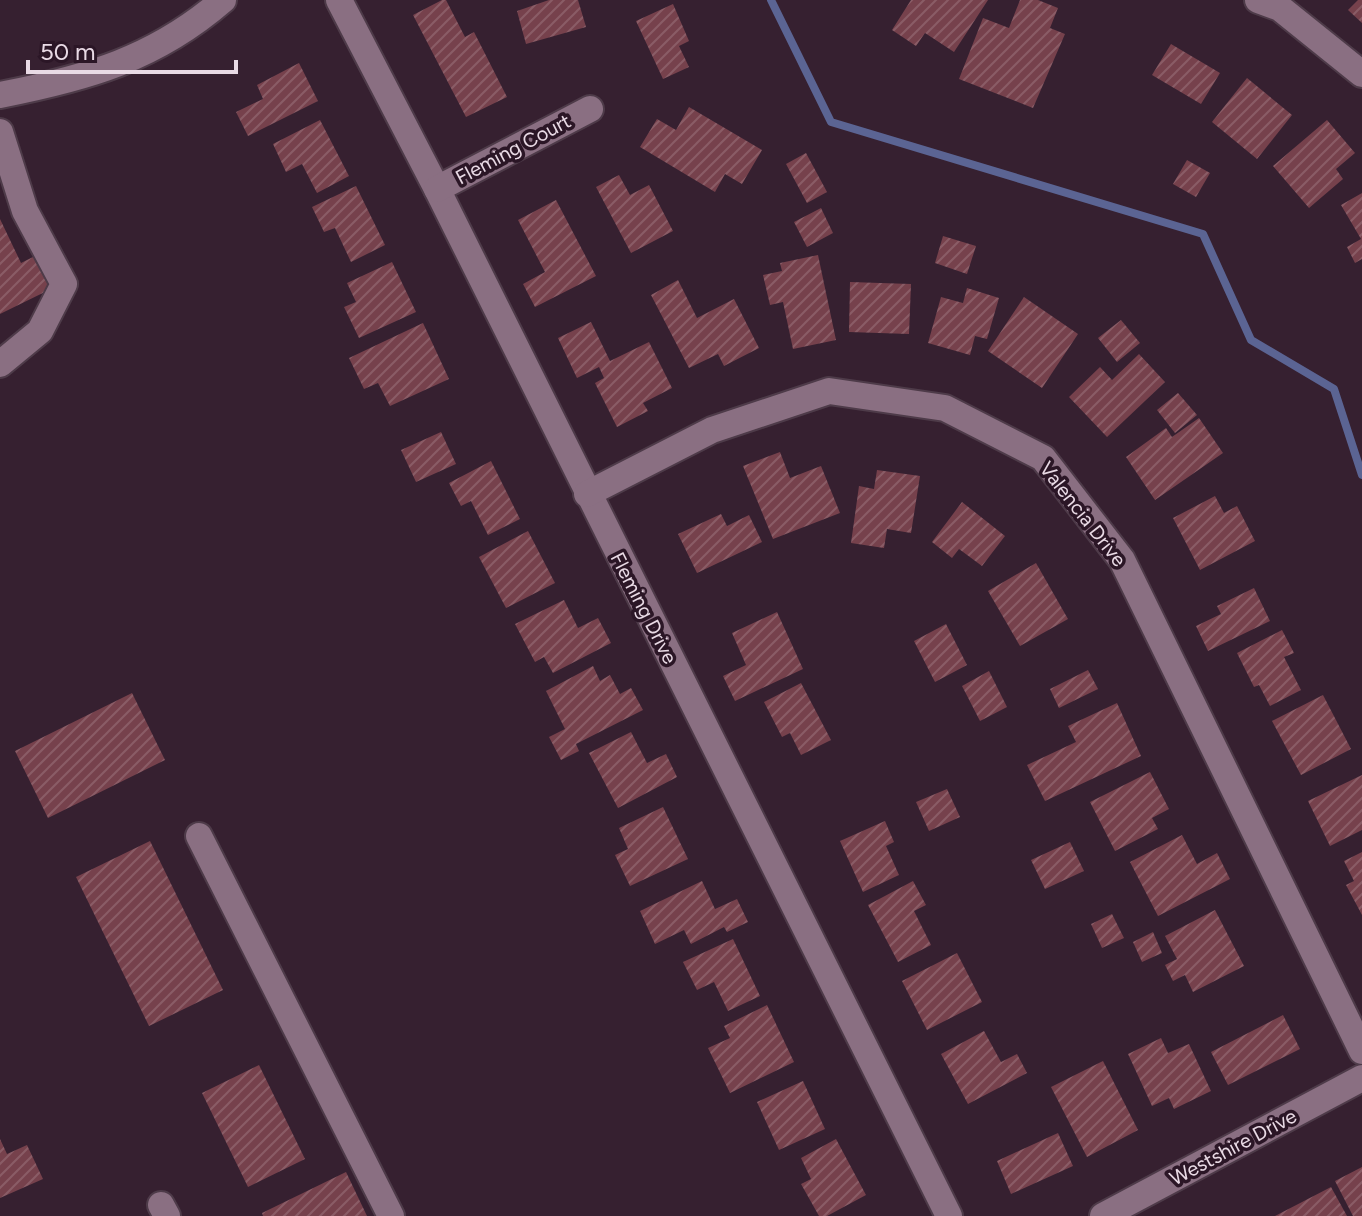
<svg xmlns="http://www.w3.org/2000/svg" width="1362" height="1216" font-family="Figtree,sans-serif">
  <defs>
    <pattern id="building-hatch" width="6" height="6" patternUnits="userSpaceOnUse" patternTransform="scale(2)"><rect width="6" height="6" fill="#76414c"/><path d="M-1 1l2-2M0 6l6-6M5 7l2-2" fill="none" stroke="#8a5c66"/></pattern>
  </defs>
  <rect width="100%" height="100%" fill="#362030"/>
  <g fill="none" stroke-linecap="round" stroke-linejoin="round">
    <polyline stroke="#5b6493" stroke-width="8" points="771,0 831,122 1203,234 1251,340 1334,389 1362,475"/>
  </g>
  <g fill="url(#building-hatch)">
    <polygon points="442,0 446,0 465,37 474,32 507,97 466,117 413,15"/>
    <polygon points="549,0 578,0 586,27 526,44 517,11"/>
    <polygon points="911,0 988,0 954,52 925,33 916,46 892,30"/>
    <polygon points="1020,0 1038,0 1058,8 1050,28 1065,34 1033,108 959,79 983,18 1009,28"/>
    <polygon points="1358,0 1362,0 1362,23 1348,10"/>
    <polygon points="673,4 689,41 679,46 689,67 663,79 636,21"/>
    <polygon points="1171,44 1220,73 1201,104 1152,75"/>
    <polygon points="299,63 318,101 248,136 236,112 263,99 257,85"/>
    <polygon points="1247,78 1292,115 1257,159 1212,122"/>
    <polygon points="689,107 762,150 742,184 725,174 715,192 640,147 657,119 676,130"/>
    <polygon points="320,120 349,176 317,193 302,164 286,172 273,144"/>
    <polygon points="1327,120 1355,153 1336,169 1343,179 1309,208 1273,166"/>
    <polygon points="806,153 827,192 807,203 786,164"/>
    <polygon points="1187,160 1210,173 1196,197 1173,184"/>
    <polygon points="619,175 630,195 649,185 673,231 631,253 596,187"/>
    <polygon points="356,186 385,245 351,262 335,228 324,232 312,207"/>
    <polygon points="1362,193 1362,259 1355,263 1347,247 1361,239 1341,205"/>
    <polygon points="556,200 596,276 535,307 523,284 545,272 518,220"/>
    <polygon points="821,208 833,233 807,247 794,222"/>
    <polygon points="0,219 21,263 37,255 53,288 0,314"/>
    <polygon points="943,236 976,246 967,274 935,263"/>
    <polygon points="818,255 836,340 793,349 783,302 770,305 763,275 782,271 780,263"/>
    <polygon points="392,262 416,312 359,338 344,307 356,302 347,283"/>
    <polygon points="678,280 697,318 734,299 759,348 724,366 718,354 689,368 651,295"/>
    <polygon points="850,282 911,284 909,334 849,332"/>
    <polygon points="967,288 999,298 987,339 975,336 970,355 928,343 941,297 963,303"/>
    <polygon points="1024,297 1078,334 1042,388 988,351"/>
    <polygon points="1121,320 1140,343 1117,362 1098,338"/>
    <polygon points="591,322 610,361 649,342 672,388 643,403 648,411 617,427 595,383 604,378 599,367 577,378 558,338"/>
    <polygon points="423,323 449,379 390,406 378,383 364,389 349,358"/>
    <polygon points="1139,354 1165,382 1107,437 1069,397 1100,367 1112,380"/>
    <polygon points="1178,393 1197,415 1175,433 1157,410"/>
    <polygon points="1199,418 1223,453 1155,500 1126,457 1166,428 1172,437"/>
    <polygon points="441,432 456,464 416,482 401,450"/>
    <polygon points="780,452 790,478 821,466 840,513 773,539 743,466"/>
    <polygon points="491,461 520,519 488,535 471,501 461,506 449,483"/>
    <polygon points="877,470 920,476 911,533 887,529 884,548 851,543 859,486 874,489"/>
    <polygon points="1215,496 1224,513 1237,506 1255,541 1200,570 1173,518"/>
    <polygon points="962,502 1005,536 982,566 959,549 952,558 932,542"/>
    <polygon points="721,514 727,526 749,515 762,542 697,573 678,534"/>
    <polygon points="528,531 555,583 506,608 479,557"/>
    <polygon points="1036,563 1068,619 1020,646 988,591"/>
    <polygon points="1254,588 1270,621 1208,651 1196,626 1221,614 1217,606"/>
    <polygon points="564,600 578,628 598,618 611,643 553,673 544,657 535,662 515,624"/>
    <polygon points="777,612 803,669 735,701 723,676 746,665 732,633"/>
    <polygon points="946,624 967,665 935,682 914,641"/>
    <polygon points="1282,630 1294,653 1284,657 1301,690 1270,706 1259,685 1254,687 1237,653"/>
    <polygon points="593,666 600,681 610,675 620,694 631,688 643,710 576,744 579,751 561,760 549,737 565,729 546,691"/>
    <polygon points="1088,670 1098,689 1059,708 1050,689"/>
    <polygon points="989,671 1007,707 980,721 962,686"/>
    <polygon points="801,683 831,740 801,755 790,733 782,737 764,702"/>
    <polygon points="132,693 165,760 48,818 15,751"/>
    <polygon points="1323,695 1351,749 1301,775 1272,721"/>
    <polygon points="1117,703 1141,756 1045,801 1027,765 1076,742 1068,726"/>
    <polygon points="631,732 647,763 666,754 677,777 618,808 589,753"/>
    <polygon points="1150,772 1169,809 1152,818 1158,829 1115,851 1090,802"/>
    <polygon points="1362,775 1362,830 1330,846 1308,801"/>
    <polygon points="947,789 960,817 929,831 916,802"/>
    <polygon points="663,807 688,859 630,886 615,855 628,849 619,828"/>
    <polygon points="885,821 894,842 886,846 899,875 863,892 840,841"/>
    <polygon points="1182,835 1197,864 1217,853 1230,879 1158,916 1130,862"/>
    <polygon points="150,841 223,990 149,1026 76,877"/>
    <polygon points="1070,842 1084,871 1045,889 1031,860"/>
    <polygon points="1362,852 1362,915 1346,885 1354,881 1344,861"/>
    <polygon points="702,881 715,909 737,899 748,922 727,932 724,927 691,944 684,930 655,944 640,911"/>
    <polygon points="913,881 926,905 914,911 931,945 898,962 868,905"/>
    <polygon points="1215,910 1244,966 1193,992 1185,975 1173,981 1165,965 1177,959 1165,936"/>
    <polygon points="1112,914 1124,938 1102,948 1091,924"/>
    <polygon points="1153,932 1162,953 1142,962 1133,942"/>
    <polygon points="733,939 760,996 728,1011 714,982 697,990 683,962"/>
    <polygon points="957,953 982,1002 927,1030 902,981"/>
    <polygon points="767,1005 794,1062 730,1093 708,1048 730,1038 724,1026"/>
    <polygon points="1283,1015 1300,1049 1228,1085 1211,1052"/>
    <polygon points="984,1031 1001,1062 1017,1054 1027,1073 968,1104 941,1054"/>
    <polygon points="1161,1038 1168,1053 1189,1044 1211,1091 1174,1109 1169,1098 1152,1106 1128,1054"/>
    <polygon points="1103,1061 1138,1130 1087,1157 1051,1087"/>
    <polygon points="259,1065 305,1159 248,1187 202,1093"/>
    <polygon points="803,1081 825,1129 779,1150 757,1102"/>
    <polygon points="1058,1133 1073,1166 1011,1194 997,1161"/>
    <polygon points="0,1139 7,1154 27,1145 43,1179 0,1198"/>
    <polygon points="836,1139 866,1195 827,1216 819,1216 801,1184 811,1179 801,1158"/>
    <polygon points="1362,1167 1362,1216 1353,1216 1335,1181"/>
    <polygon points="346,1172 367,1216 263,1216 262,1213"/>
    <polygon points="1331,1187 1347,1216 1275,1216"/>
  </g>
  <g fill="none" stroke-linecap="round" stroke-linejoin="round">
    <g stroke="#4e3b49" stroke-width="30">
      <g id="minor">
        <polyline points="339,0 437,189 949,1216"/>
        <polyline points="1258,0 1280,8 1362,74"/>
        <path d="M0 95C87 78 155 59 223 0"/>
        <polyline points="0,132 25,211 64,284 40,331 0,364"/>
        <polyline points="437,189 590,109"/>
        <polyline points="587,494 712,430 829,391 945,408 1043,458 1122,560 1362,1051"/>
        <polyline points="199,836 391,1216"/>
        <polyline points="161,1205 167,1216"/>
        <polyline points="1103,1216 1362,1078"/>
      </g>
    </g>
    <use href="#minor" stroke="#8a6f82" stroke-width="26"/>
  </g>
  <g text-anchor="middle" stroke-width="7" stroke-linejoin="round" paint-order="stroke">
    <g font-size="20" fill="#e9dae5" stroke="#2b1626">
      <text transform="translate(513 149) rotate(-28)" y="7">Fleming Court</text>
      <text transform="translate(1083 514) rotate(52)" y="7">Valencia Drive</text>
      <text transform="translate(644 608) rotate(63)" y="7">Fleming Drive</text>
      <text transform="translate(1233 1147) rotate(-28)" y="7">Westshire Drive</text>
    </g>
  </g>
  <path d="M28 60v12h208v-12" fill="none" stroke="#e9dae5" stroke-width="4"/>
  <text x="40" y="60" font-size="24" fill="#e9dae5" stroke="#2b1626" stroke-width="6" paint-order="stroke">50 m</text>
</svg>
